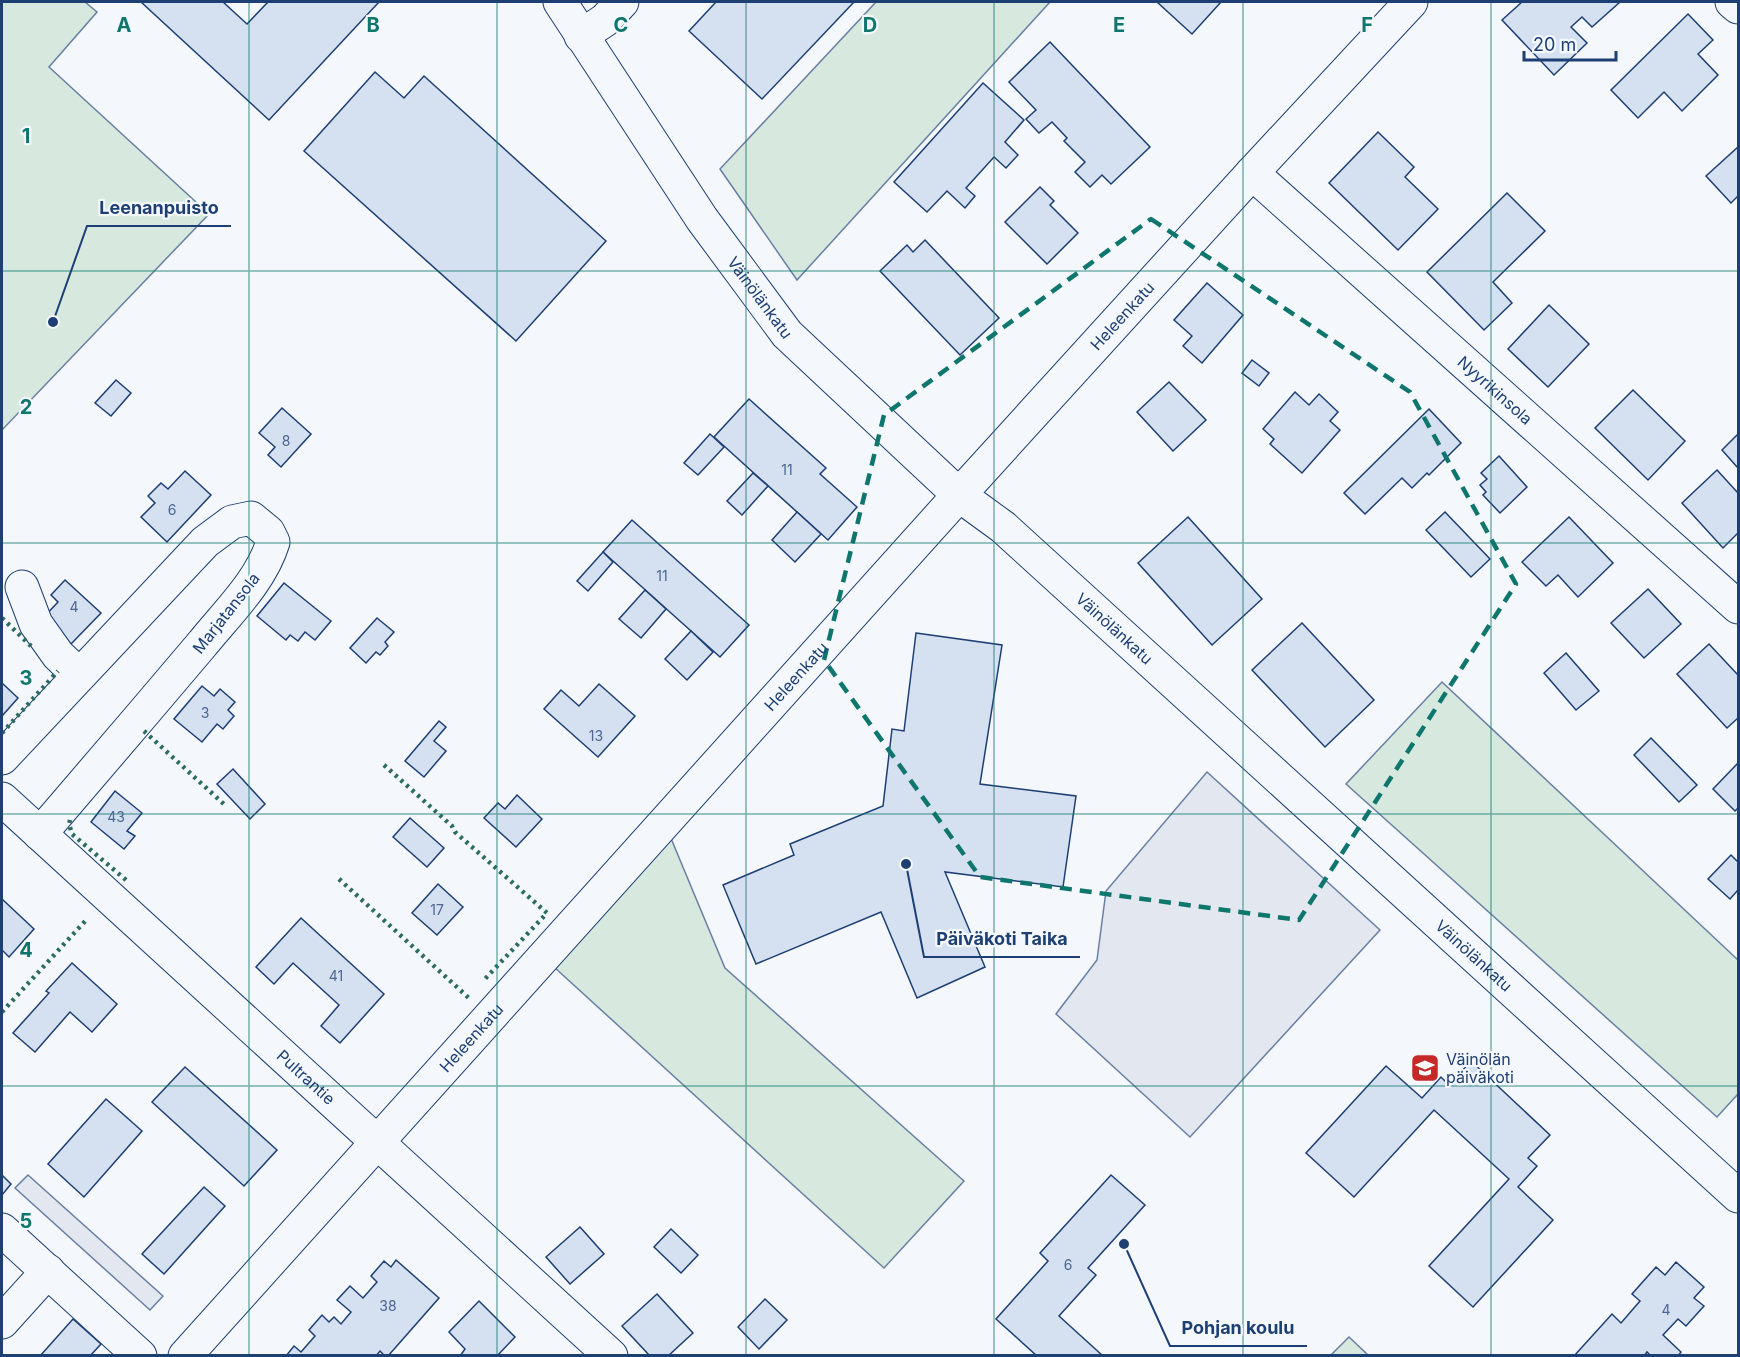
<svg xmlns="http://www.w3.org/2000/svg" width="1740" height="1357" font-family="Inter,sans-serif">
  <rect width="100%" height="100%" fill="#f4f7fb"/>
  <g fill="#d7e8df" stroke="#687fa3" stroke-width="1.5">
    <polygon points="2,2 85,2 97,12 49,67 209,214 2,430"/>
    <polygon points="876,2 1050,2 797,280 720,169"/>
    <polygon points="1442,682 1738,960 1738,1094 1717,1117 1346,784"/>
    <polygon points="670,836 725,968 964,1181 884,1268 554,967"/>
    <polygon points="1349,1337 1368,1355 1331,1355"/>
  </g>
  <g fill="#e3e8f0" stroke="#687fa3" stroke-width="1.5">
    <polygon points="1207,772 1380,930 1190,1137 1056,1014 1097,960 1106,891"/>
    <polygon points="28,1175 163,1296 150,1310 15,1188"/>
  </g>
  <g fill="#d5e0f0" stroke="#1d3f73" stroke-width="1.5">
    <polygon points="141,2 223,2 247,24 268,2 379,2 269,120"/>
    <polygon points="716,2 854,2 762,99 689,31"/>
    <polygon points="1157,2 1221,2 1192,34"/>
    <polygon points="1522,2 1620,2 1592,27 1582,17 1571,27 1587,43 1554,75 1502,20"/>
    <polygon points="1688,14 1713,40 1698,54 1718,75 1682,111 1664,92 1638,118 1611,90"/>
    <polygon points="1050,42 1150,147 1111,184 1102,175 1090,187 1075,172 1085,162 1064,141 1067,138 1052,122 1039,133 1026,119 1036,110 1009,82"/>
    <polygon points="375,72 404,98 424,76 606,241 516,341 304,151"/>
    <polygon points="983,83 1024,120 1005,142 1018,155 1006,168 994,157 966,188 975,196 965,208 947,191 927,212 894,182"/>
    <polygon points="1378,132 1414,167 1405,177 1438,209 1398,250 1329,183"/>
    <polygon points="1738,147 1738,196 1731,203 1706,176"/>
    <polygon points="1040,187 1054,201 1050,205 1078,233 1047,264 1005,222"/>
    <polygon points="1507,193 1545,231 1493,282 1512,303 1484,330 1427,272"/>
    <polygon points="925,240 999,318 960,355 880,271 907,245 913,252"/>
    <polygon points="1207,283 1243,315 1202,363 1183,346 1192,336 1174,320"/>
    <polygon points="1549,305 1589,344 1548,387 1508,349"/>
    <polygon points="1252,360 1269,373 1259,386 1242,373"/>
    <polygon points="116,380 131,393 111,416 95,403"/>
    <polygon points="1169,382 1206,420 1173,451 1137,412"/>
    <polygon points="1633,390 1685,441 1648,480 1595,428"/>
    <polygon points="1295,392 1309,405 1319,394 1338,412 1330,421 1340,430 1302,473 1270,444 1274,439 1263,429"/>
    <polygon points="749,399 826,468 820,474 857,507 828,540 714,437"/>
    <polygon points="282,408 311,434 281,467 268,455 275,447 259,433"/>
    <polygon points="1429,409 1461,443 1429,475 1427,473 1412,488 1402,478 1365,514 1344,493"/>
    <polygon points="710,434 724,447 698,475 684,463"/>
    <polygon points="1738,434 1738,468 1722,450"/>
    <polygon points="1499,456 1527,487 1500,513 1483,495 1486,492 1480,485 1487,479 1481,473"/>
    <polygon points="1717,470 1738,493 1738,533 1723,548 1682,503"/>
    <polygon points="185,471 211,495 167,542 141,517 155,503 148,496 161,483 168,489"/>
    <polygon points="753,473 768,486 742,515 727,501"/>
    <polygon points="797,512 821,534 795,562 772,540"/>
    <polygon points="1445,512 1490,559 1471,577 1426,530"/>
    <polygon points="1188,517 1262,599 1212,645 1138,563"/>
    <polygon points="1569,517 1613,563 1578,597 1558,575 1546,586 1522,562"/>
    <polygon points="632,520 749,625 720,657 603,552"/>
    <polygon points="603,552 613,562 588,591 577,581"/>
    <polygon points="65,580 101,613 71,644 43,618 58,602 51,595"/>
    <polygon points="284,583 331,621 315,640 305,632 298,641 290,635 286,640 257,616"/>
    <polygon points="1648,589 1681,624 1644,658 1611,623"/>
    <polygon points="645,590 666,609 641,638 619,619"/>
    <polygon points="377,618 394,632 385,642 388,646 380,655 376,652 366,663 350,648"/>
    <polygon points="1302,623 1374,700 1325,747 1252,670"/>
    <polygon points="691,631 713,652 687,680 665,659"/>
    <polygon points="916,633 1002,645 980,784 1076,796 1063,887 945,872 985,967 917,998 881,912 756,964 723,885 794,855 790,844 883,806 892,729 904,731"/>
    <polygon points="1709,644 1738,675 1738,718 1727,728 1677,674"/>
    <polygon points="1566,653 1599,691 1576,710 1544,673"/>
    <polygon points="2,683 18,698 2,716"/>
    <polygon points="599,684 635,716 598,757 544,709 561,690 579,706"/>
    <polygon points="202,686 214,696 220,689 235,702 228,710 234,716 223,729 217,724 202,742 174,719"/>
    <polygon points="439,721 446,727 434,741 446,751 424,777 405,761"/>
    <polygon points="1651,738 1697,785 1679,802 1634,755"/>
    <polygon points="1738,763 1738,808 1735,811 1713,789"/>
    <polygon points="233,769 265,804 250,819 217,784"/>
    <polygon points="115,791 142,813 127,831 135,836 124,849 91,822"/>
    <polygon points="517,795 542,819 516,847 484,818 498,803 505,809"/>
    <polygon points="410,818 444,848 427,867 393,837"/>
    <polygon points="1731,855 1738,862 1738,890 1730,899 1708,879"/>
    <polygon points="438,884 463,907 437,935 412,913"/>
    <polygon points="2,899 34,929 9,957 2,950"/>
    <polygon points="301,918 384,994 340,1043 321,1026 339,1005 293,963 274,984 256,967"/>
    <polygon points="72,963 117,1004 92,1032 70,1012 35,1052 13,1033 49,993 46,991"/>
    <polygon points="1471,1061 1550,1135 1528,1158 1537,1166 1518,1187 1553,1220 1473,1307 1429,1266 1509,1179 1434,1110 1354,1197 1306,1153 1386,1066 1422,1098 1441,1077 1449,1085"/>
    <polygon points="185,1067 277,1150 244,1186 152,1102"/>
    <polygon points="106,1099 142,1131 84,1197 48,1164"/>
    <polygon points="2,1175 11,1184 2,1195"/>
    <polygon points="1111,1175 1145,1205 1088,1268 1096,1275 1059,1316 1103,1356 1037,1356 996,1319 1048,1261 1040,1253"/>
    <polygon points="204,1187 225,1206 164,1274 142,1254"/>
    <polygon points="580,1227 604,1254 570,1284 546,1257"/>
    <polygon points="671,1229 698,1255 681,1273 654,1247"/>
    <polygon points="396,1260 439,1298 388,1356 385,1356 380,1351 376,1356 286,1356 294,1346 301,1352 315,1336 309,1330 322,1315 329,1322 334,1317 341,1324 351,1312 337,1300 350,1286 363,1298 377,1282 371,1276 384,1261 391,1267"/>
    <polygon points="1676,1262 1704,1287 1694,1298 1704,1306 1686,1326 1678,1319 1663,1335 1681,1352 1678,1356 1651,1356 1647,1352 1644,1356 1574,1356 1612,1314 1621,1323 1640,1301 1632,1294 1656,1267 1665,1275"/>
    <polygon points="657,1294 693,1333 668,1356 650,1356 622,1326"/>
    <polygon points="765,1299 787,1320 759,1349 738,1327"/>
    <polygon points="479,1301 515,1337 497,1356 460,1356 465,1349 449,1332"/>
    <polygon points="73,1319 101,1344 90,1356 40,1356"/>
  </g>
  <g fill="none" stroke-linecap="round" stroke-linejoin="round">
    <g stroke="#1d3f73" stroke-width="35">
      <g id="minor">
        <path id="s1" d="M560 2 702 219 787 334 959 495 1003 527 1738 1196"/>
        <polyline points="1732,2 1738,7"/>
        <polyline points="581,36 605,20 622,2"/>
        <path id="s2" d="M1252 173 1738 607"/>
        <polyline points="22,587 36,624 58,655 79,675"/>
        <path d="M2 758 205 542 232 522 251 518 268 532 273 542C261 581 228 612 203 643 149 707 95 770 40 834"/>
        <path id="s3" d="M2 799 611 1356"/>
        <polyline points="2,1230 140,1356"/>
        <polyline points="2,1322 48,1271"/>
        <path id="s4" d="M185 1356 959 495 1252 173 1411 2"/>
      </g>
    </g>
    <use href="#minor" stroke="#f4f7fb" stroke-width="33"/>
    <g stroke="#2c6c60" stroke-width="4.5" stroke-dasharray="3 4.5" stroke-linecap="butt">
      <polyline points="2,618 32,647"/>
      <polyline points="144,731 226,806"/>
      <polyline points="2,733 58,671"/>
      <polyline points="384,765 452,826 455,832 547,913 484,980"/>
      <polyline points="70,820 69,824 72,834 126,880"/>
      <polyline points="339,879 471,1000"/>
      <polyline points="2,1012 87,919"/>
    </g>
  </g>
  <path fill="none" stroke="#0f766e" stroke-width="4.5" stroke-dasharray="12 8" stroke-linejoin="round" d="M1151 219 1410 392 1516 584 1299 920 980 877 824 660 884 415Z"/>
  <path fill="none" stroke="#0f766e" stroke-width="1.5" stroke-opacity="0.55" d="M249 2V1356M497 2V1356M746 2V1356M994 2V1356M1243 2V1356M1491 2V1356M2 271H1738M2 543H1738M2 814H1738M2 1086H1738"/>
  <defs>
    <g id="school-square" transform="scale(1.5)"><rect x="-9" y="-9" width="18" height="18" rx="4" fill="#c62828" stroke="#f4f7fb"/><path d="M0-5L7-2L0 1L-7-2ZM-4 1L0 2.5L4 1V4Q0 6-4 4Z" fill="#fff"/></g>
  </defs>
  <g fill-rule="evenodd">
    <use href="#school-square" x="1425" y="1068"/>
  </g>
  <g text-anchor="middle" stroke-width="4.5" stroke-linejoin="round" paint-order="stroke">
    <g font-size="14" fill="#4b6792">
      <text x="286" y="446">8</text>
      <text x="787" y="475">11</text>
      <text x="172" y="515">6</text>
      <text x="662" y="581">11</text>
      <text x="74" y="612">4</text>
      <text x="205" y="718">3</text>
      <text x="596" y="741">13</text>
      <text x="116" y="822">43</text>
      <text x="437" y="915">17</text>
      <text x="336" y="981">41</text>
      <text x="1068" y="1270">6</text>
      <text x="388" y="1311">38</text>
      <text x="1666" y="1315">4</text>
    </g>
    <g font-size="16" fill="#1d3f73" stroke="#f4f7fb">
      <text dy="6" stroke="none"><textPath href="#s1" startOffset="357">Väinölänkatu</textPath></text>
      <text dy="6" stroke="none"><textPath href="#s4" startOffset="1400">Heleenkatu</textPath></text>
      <text dy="6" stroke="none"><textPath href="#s2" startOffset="326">Nyyrikinsola</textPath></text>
      <text transform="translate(226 613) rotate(-52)" y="6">Marjatansola</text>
      <text dy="6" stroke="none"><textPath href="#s1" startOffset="843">Väinölänkatu</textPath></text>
      <text dy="6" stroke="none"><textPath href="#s4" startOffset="914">Heleenkatu</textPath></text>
      <text dy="6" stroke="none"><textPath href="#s1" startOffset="1329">Väinölänkatu</textPath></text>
      <text dy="6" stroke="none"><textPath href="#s4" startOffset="428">Heleenkatu</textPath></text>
      <text dy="6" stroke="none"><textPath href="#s3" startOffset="412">Pultrantie</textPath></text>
    </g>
    <g font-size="16" fill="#1d3f73" stroke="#f4f7fb" text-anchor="start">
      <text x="1446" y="1065">Väinölän<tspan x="1446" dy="18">päiväkoti</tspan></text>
    </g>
  </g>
  <g font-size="20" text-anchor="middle" font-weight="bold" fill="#0f766e" stroke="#f4f7fb" stroke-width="4.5" stroke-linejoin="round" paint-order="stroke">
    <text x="124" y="32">A</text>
    <text x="373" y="32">B</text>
    <text x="621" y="32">C</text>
    <text x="870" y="32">D</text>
    <text x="1119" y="32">E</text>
    <text x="1367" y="32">F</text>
    <text x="26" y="143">1</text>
    <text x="26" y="414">2</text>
    <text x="26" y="685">3</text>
    <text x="26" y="957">4</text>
    <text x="26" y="1228">5</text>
  </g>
  <path fill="none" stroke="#1d3f73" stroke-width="2" d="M53 322L87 226H231M906 864L924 957H1080M1124 1244L1170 1346H1307"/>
  <g fill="#1d3f73" stroke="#f4f7fb" stroke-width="2">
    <circle cx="53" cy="322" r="6"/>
    <circle cx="906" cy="864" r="6"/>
    <circle cx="1124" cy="1244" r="6"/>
  </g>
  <g font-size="18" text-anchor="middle" font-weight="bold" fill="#1d3f73" stroke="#f4f7fb" stroke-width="4.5" stroke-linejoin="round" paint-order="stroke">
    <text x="159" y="214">Leenanpuisto</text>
    <text x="1002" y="945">Päiväkoti Taika</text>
    <text x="1238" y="1334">Pohjan koulu</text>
  </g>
  <rect width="1740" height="1357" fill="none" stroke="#1d3f73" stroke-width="6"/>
  <path d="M1524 51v9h92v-9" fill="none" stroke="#1d3f73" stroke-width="3"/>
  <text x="1533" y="51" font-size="18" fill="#1d3f73" stroke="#f4f7fb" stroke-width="4.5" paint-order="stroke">20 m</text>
</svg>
